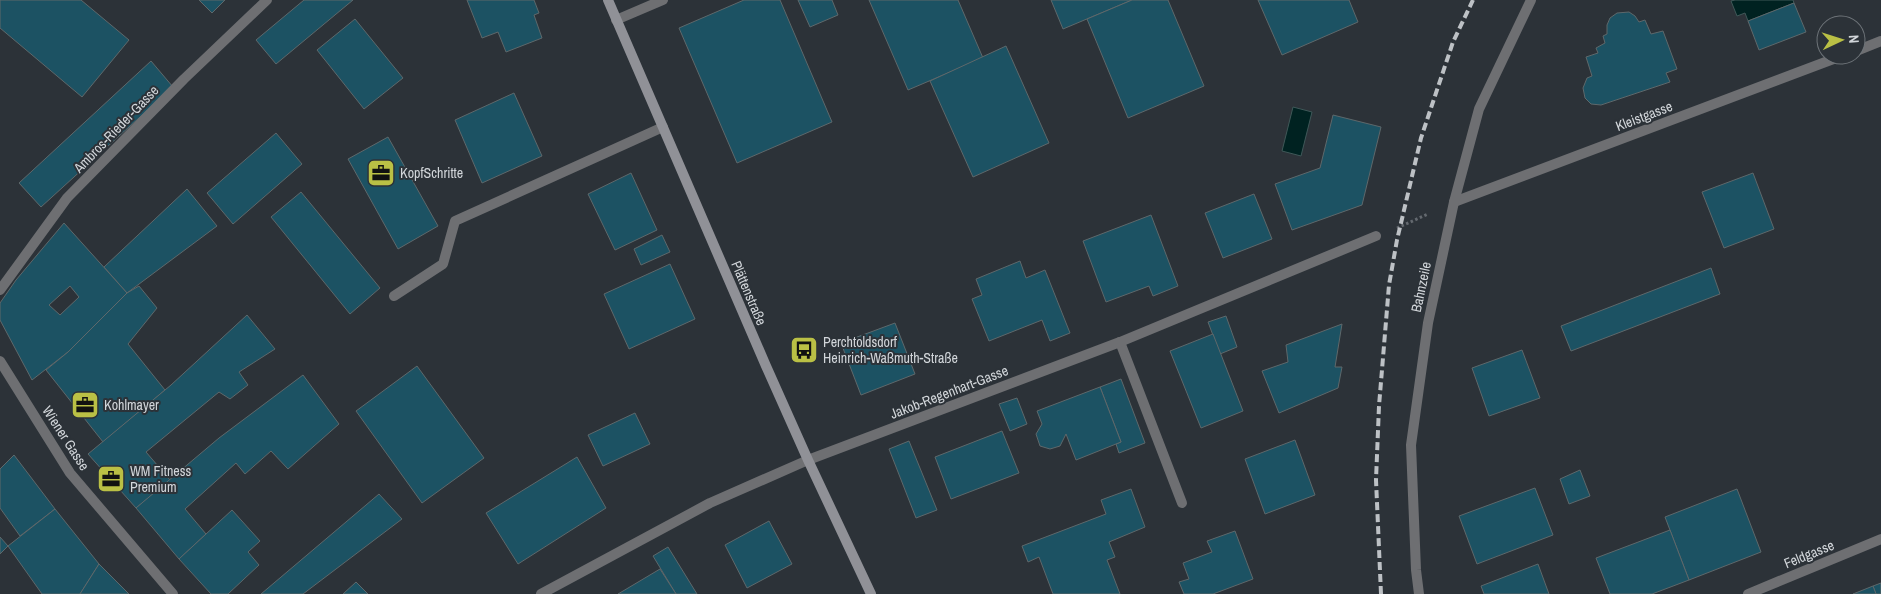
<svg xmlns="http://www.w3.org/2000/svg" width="1881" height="594" font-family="'Archivo Narrow',sans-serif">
  <rect width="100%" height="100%" fill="#2c3238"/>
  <g fill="#002221" stroke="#3f5858">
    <polygon points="1735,0 1793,0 1794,3 1748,21 1745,13 1737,16 1731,1"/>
    <polygon points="1293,107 1312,112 1301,156 1282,151"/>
  </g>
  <g fill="#1c5263" stroke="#5e686b" fill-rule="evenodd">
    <polygon points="0,0 81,0 129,40 82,97 0,28"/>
    <polygon points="199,0 225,0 212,13"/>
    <polygon points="304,0 353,0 276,64 256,40"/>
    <polygon points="467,0 534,0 539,13 534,15 542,38 506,52 498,32 482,38"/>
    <polygon points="744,0 780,0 832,122 737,163 679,28"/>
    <polygon points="798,0 832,0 838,15 810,27"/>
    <polygon points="869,0 958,0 983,58 908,90"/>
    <polygon points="1051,0 1132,0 1063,29"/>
    <polygon points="1132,0 1168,0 1204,86 1128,118 1087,19"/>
    <polygon points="1258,0 1349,0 1358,22 1282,55"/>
    <polygon points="1794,3 1806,32 1759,50 1748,21"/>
    <polygon points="1629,12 1635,16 1639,22 1645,20 1651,34 1663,31 1677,69 1666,73 1670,82 1601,105 1591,104 1585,98 1583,88 1587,78 1592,76 1586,57 1598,53 1596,48 1605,43 1603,36 1607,34 1607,25 1610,18 1617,13"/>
    <polygon points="355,19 403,78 364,109 317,50"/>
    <polygon points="1006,46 1049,143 973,177 930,81"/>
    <polygon points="151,61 173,87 41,207 19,183"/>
    <polygon points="514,93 542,156 482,183 455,120"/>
    <polygon points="1333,115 1381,127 1362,205 1292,230 1275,184 1320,168"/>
    <polygon points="276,133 302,164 233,224 207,193"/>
    <polygon points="388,137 438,226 398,249 348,159"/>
    <polygon points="631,173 657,230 615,250 588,194"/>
    <polygon points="1753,173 1774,229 1724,248 1702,192"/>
    <polygon points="187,189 217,226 127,293 104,267"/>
    <polygon points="301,192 380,288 350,314 271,217"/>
    <polygon points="1254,194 1272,239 1223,258 1205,213"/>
    <polygon points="1151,215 1178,286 1153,296 1149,286 1106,302 1083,241"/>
    <path d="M64 223 127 293 68 352 32 380 0 320V303L16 280ZM70 286 79 297 60 315 49 305Z"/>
    <polygon points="662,235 670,252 641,265 634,249"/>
    <polygon points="1020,261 1026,278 1045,270 1070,333 1050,341 1042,320 989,341 972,299 982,295 976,279"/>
    <polygon points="670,264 695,319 629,349 604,294"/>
    <polygon points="1711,268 1720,294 1571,351 1561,326"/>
    <polygon points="139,286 157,308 128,344 165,390 103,442 46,370 68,352 127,293"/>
    <polygon points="247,315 275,349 239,372 248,385 230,399 219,392 146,452 170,480 136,508 88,454 171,385"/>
    <polygon points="1226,316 1237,347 1220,354 1208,322"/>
    <polygon points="895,323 915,374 861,395 841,343"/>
    <polygon points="1342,324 1335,367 1342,367 1338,388 1279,413 1262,371 1288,362 1286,345"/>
    <polygon points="1213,334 1243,411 1201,428 1170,351"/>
    <polygon points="1522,350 1540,398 1489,416 1472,368"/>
    <polygon points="417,366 484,458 422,503 356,411"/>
    <polygon points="303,375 339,424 288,469 271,451 245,474 236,463 185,509 206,534 179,559 136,508 219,438"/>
    <polygon points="1121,379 1145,443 1119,453 1116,444 1121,442 1100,387"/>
    <polygon points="1100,387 1121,442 1076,460 1066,434 1060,446 1050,449 1040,446 1036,434 1042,424 1037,411"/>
    <polygon points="1017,398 1027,424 1010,431 999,404"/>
    <polygon points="635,413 650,444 603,466 588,435"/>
    <polygon points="1002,431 1019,473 951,499 935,457"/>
    <polygon points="1295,440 1315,495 1265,514 1245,459"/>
    <polygon points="909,441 937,510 916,518 889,449"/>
    <polygon points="14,455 55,509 20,536 0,508 0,469"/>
    <polygon points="577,457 606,508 518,564 486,513"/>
    <polygon points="1580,470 1590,496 1569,504 1560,479"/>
    <polygon points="1535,488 1553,535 1477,564 1459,516"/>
    <polygon points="1131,489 1145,527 1109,542 1115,557 1107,560 1120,594 1053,594 1039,557 1028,562 1022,546 1106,514 1101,500"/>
    <polygon points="1737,489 1761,552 1689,580 1665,517"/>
    <polygon points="379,494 402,519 303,594 261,594"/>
    <polygon points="55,509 99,564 80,594 42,594 8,546"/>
    <polygon points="232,510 260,541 248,552 259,565 228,594 211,594 179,559"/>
    <polygon points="769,521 792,564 747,588 725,545"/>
    <polygon points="1670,530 1689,580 1652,594 1610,594 1596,558"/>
    <polygon points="1235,531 1253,579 1213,594 1184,594 1179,582 1189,579 1183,563 1212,552 1207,541"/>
    <polygon points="0,537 8,546 0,554"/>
    <polygon points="668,547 697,594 676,594 653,556"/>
    <polygon points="99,564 129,594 80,594"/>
    <polygon points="1538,564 1549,594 1484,594 1481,586"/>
    <polygon points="660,569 676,594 618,594"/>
    <polygon points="356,582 368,594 343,594"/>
    <polygon points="1881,583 1881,594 1876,594 1873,586"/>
    <polygon points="1873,586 1876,594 1853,594"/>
  </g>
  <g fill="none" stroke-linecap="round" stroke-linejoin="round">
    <polyline stroke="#64696f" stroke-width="3" stroke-dasharray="2.5 2.5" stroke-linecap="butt" points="1397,228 1428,214"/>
    <g stroke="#6e6f72" stroke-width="10">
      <polyline points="394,296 443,264 455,221 663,127"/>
      <polyline points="1120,342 1182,503"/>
    </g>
    <g stroke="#6e6f72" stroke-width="10">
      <polyline points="616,20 663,0"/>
      <polyline points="1856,51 1881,41"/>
      <polyline points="1454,202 1844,55"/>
      <polyline points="0,290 67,198 184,79 267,0"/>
      <polyline points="541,594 710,503 808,460 1120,342 1376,236"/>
      <polyline points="1419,594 1416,570 1411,445 1428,323 1454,202 1479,109 1531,0"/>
      <polyline points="1748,594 1881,539"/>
    </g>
    <polyline stroke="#6e6f72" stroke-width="10" points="0,361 70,473 173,594"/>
    <polyline stroke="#909197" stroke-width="10" points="608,0 766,366 808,460 871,594"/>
    <polyline stroke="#bdc1c5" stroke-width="4" stroke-dasharray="8 4" stroke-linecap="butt" points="1381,594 1376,480 1379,406 1389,285 1397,240 1421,138 1453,42 1473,0"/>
  </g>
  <defs>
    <g id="office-square" transform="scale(1.4375)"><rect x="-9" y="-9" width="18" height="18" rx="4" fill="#bac045" stroke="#2c3238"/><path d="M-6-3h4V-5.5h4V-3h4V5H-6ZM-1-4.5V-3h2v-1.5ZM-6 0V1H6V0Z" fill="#111"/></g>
    <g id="bus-square" transform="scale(1.4375)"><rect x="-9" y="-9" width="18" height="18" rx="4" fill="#bac045" stroke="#2c3238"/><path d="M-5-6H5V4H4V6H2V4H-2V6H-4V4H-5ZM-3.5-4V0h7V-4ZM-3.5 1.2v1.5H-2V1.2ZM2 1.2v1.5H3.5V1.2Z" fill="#111"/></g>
  </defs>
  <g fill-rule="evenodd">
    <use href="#office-square" x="381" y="173"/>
    <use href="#bus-square" x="804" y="350"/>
    <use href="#office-square" x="85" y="405"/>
    <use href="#office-square" x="111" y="479"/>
  </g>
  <g text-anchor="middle" stroke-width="4" stroke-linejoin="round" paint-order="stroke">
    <g font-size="14" fill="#d2d6da" stroke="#2c3238">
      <text transform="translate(1644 116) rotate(-21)" y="5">Kleistgasse</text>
      <text transform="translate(116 129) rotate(-46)" y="5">Ambros-Rieder-Gasse</text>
      <text transform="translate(1421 287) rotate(-78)" y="5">Bahnzeile</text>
      <text transform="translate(749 293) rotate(67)" y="5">Plättenstraße</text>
      <text transform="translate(949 392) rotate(-21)" y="5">Jakob-Regenhart-Gasse</text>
      <text transform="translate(66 438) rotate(57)" y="5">Wiener Gasse</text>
      <text transform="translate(1809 554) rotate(-22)" y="5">Feldgasse</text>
    </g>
    <g font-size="14" fill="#d2d6da" stroke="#2c3238" text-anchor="start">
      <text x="400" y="178">KopfSchritte</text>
      <text x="823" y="347">Perchtoldsdorf<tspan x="823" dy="16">Heinrich-Waßmuth-Straße</tspan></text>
      <text x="104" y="410">Kohlmayer</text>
      <text x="130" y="476">WM Fitness<tspan x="130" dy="16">Premium</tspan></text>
    </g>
  </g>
  <g transform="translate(1841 40) rotate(86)"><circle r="24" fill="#2c3238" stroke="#6e7479"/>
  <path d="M0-4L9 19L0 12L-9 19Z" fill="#bac045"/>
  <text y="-8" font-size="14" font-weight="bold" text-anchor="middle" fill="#d2d6da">N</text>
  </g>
</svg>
